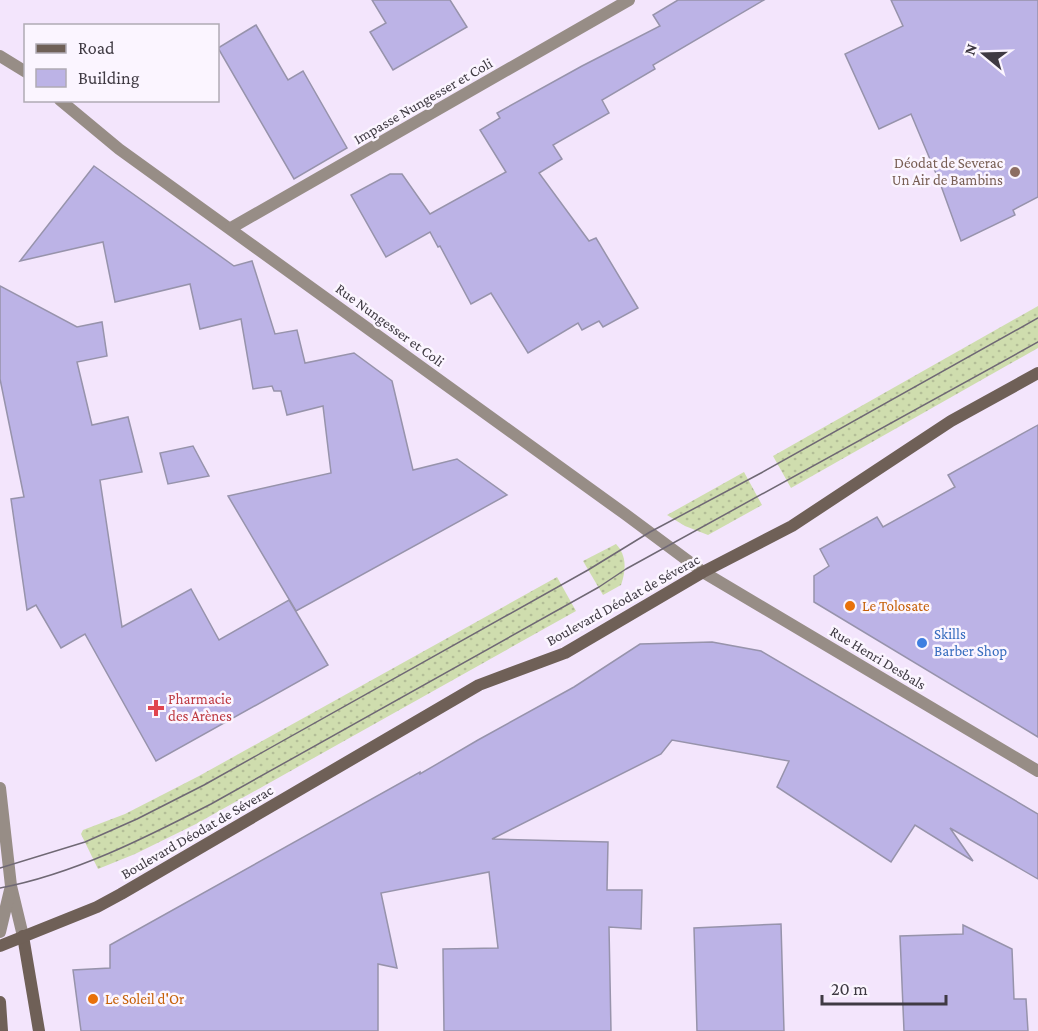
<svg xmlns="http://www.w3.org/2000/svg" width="1038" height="1031" font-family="'Crimson Pro',serif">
  <defs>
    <pattern id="grass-dots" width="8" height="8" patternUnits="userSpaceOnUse" patternTransform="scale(1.5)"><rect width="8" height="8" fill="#cfddae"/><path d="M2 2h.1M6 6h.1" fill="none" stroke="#b3be97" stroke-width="1.8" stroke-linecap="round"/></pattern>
  </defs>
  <rect width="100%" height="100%" fill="#f3e5fc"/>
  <g fill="url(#grass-dots)">
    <polygon points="1038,306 1038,348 791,488 773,456"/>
    <polygon points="744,472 762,505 708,535 685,526 667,515"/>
    <path d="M616 544C627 556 626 570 621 585L603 595 583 561Z"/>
    <polygon points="557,577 576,611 196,824 135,854 98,869 81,834 83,830 125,814 199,776"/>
  </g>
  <g fill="#bcb3e6" stroke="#9793ab" stroke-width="1.5">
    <polygon points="372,0 450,0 467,27 393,70 370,32 386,23"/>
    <polygon points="678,0 764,0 653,65 655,69 602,100 609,113 553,145 562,159 539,173 589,241 596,238 638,308 603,327 599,321 582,330 578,323 528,353 491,293 471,304 440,246 438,247 430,232 386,257 351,195 390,174 402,174 430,214 506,172 480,130 500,118 497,113 582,66 660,26 653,15"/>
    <polygon points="891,0 1038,0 1038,197 1013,210 1015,215 961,241 940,183 911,114 879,129 845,54 903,26"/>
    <polygon points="256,25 288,80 303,71 347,148 294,179 218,48"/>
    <polygon points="94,166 234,266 252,261 275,334 297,330 305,363 354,353 392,381 413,470 457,459 507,495 296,611 228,496 331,473 323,406 287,415 281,391 274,391 272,386 253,389 241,319 200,329 190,284 115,302 103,242 20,261"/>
    <polygon points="0,286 77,327 102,322 107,356 77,362 92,425 128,417 142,472 100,480 122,627 191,589 219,640 289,600 328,665 156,761 85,634 61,648 36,605 27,610 11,499 24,497 0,379"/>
    <polygon points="1038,425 1038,737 814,602 814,576 829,566 820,549 877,517 883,527 955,487 948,475"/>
    <polygon points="193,446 209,476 168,484 160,453"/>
    <polygon points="712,642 761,651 1038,814 1038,879 950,828 973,861 915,825 891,862 777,787 789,761 672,740 661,754 492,839 608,842 607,890 642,890 641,929 609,927 611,1031 444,1031 443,949 498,948 489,872 381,893 397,968 378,964 378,1031 81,1031 73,970 110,968 110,945 420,772 420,774 478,740 574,687 640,644"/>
    <polygon points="781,924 784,1031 697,1031 694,928"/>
    <polygon points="963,925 1012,949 1014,999 1026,999 1028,1031 904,1031 900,936 963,934"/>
  </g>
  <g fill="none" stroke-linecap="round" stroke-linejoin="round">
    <g stroke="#978d86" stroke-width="12">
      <polyline points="0,56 26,72"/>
      <polyline points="60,100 119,149 625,514 703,572 1038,771"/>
      <polyline points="231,228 629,0"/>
    </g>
    <g stroke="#978d86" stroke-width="12">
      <polyline points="0,788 11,886 23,936"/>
      <polyline points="0,932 10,890"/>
    </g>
    <g stroke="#6f6057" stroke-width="12">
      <polyline points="23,936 39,1031"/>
      <polyline points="0,946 97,907 121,894 479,685 565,653 703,572 792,526 951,421 1038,373"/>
      <polyline points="0,1002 2,1031"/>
    </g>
    <g stroke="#6f6874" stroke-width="1.5">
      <polyline points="0,868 85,842 137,819 204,785 588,570 650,532 761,473 1038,318"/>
      <path d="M0 888C74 874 145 838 211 804L599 587 626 569 1038 342"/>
    </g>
  </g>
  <circle fill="#8d6e63" stroke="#fbf5ff" stroke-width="2" cx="1015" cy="172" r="6"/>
  <g fill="#e8710a" stroke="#fbf5ff" stroke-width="2">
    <circle cx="850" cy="606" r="6"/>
    <circle cx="93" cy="999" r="6"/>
  </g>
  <circle fill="#3f7fe0" stroke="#fbf5ff" stroke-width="2" cx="922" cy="643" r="6"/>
  <path fill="#e0444e" stroke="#fbf5ff" stroke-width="2" d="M153 699h6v6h6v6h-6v6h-6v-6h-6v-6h6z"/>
  <g text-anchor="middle" stroke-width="5" stroke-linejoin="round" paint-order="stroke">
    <g font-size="15" fill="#3f3a43" stroke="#fbf5ff">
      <text transform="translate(423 101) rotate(-30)" y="5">Impasse Nungesser et Coli</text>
      <text transform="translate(390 325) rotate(36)" y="5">Rue Nungesser et Coli</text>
      <text transform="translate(623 600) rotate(-29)" y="5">Boulevard Déodat de Séverac</text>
      <text transform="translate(878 658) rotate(31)" y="5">Rue Henri Desbals</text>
      <text transform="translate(197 832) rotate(-30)" y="5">Boulevard Déodat de Séverac</text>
    </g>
    <g font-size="15" fill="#785e54" stroke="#fbf5ff" text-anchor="end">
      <text x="1003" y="168">Déodat de Severac<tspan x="1003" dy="17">Un Air de Bambins</tspan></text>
    </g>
    <g font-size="15" fill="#c56008" stroke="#fbf5ff" text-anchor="start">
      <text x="862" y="611">Le Tolosate</text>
      <text x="105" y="1004">Le Soleil d'Or</text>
    </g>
    <g font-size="15" fill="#366cbe" stroke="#fbf5ff" text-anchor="start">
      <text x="934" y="639">Skills<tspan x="934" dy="17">Barber Shop</tspan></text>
    </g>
    <g font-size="15" fill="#be3a42" stroke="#fbf5ff" text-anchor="start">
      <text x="168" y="704">Pharmacie<tspan x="168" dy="17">des Arènes</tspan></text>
    </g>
  </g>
  <rect x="24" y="24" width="195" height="78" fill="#fbf5ff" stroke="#b0aab4" stroke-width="1.5"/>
  <rect x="36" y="44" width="30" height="9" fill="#6f6057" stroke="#b0aab4" stroke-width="1.5"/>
  <text x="78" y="54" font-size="18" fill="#3f3a43">Road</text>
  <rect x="36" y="69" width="30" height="18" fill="#bcb3e6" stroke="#b0aab4" stroke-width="1.5"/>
  <text x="78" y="84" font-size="18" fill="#3f3a43">Building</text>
  <g transform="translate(984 54) rotate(289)" stroke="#fbf5ff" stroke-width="4.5" paint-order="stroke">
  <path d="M0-4.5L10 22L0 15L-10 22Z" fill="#3f3a43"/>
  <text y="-9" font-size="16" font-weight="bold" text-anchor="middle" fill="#3f3a43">N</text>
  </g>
  <path d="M822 995v9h124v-9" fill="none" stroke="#3f3a43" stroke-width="3"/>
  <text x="831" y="995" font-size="18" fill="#3f3a43" stroke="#fbf5ff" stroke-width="4.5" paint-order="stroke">20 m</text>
</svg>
